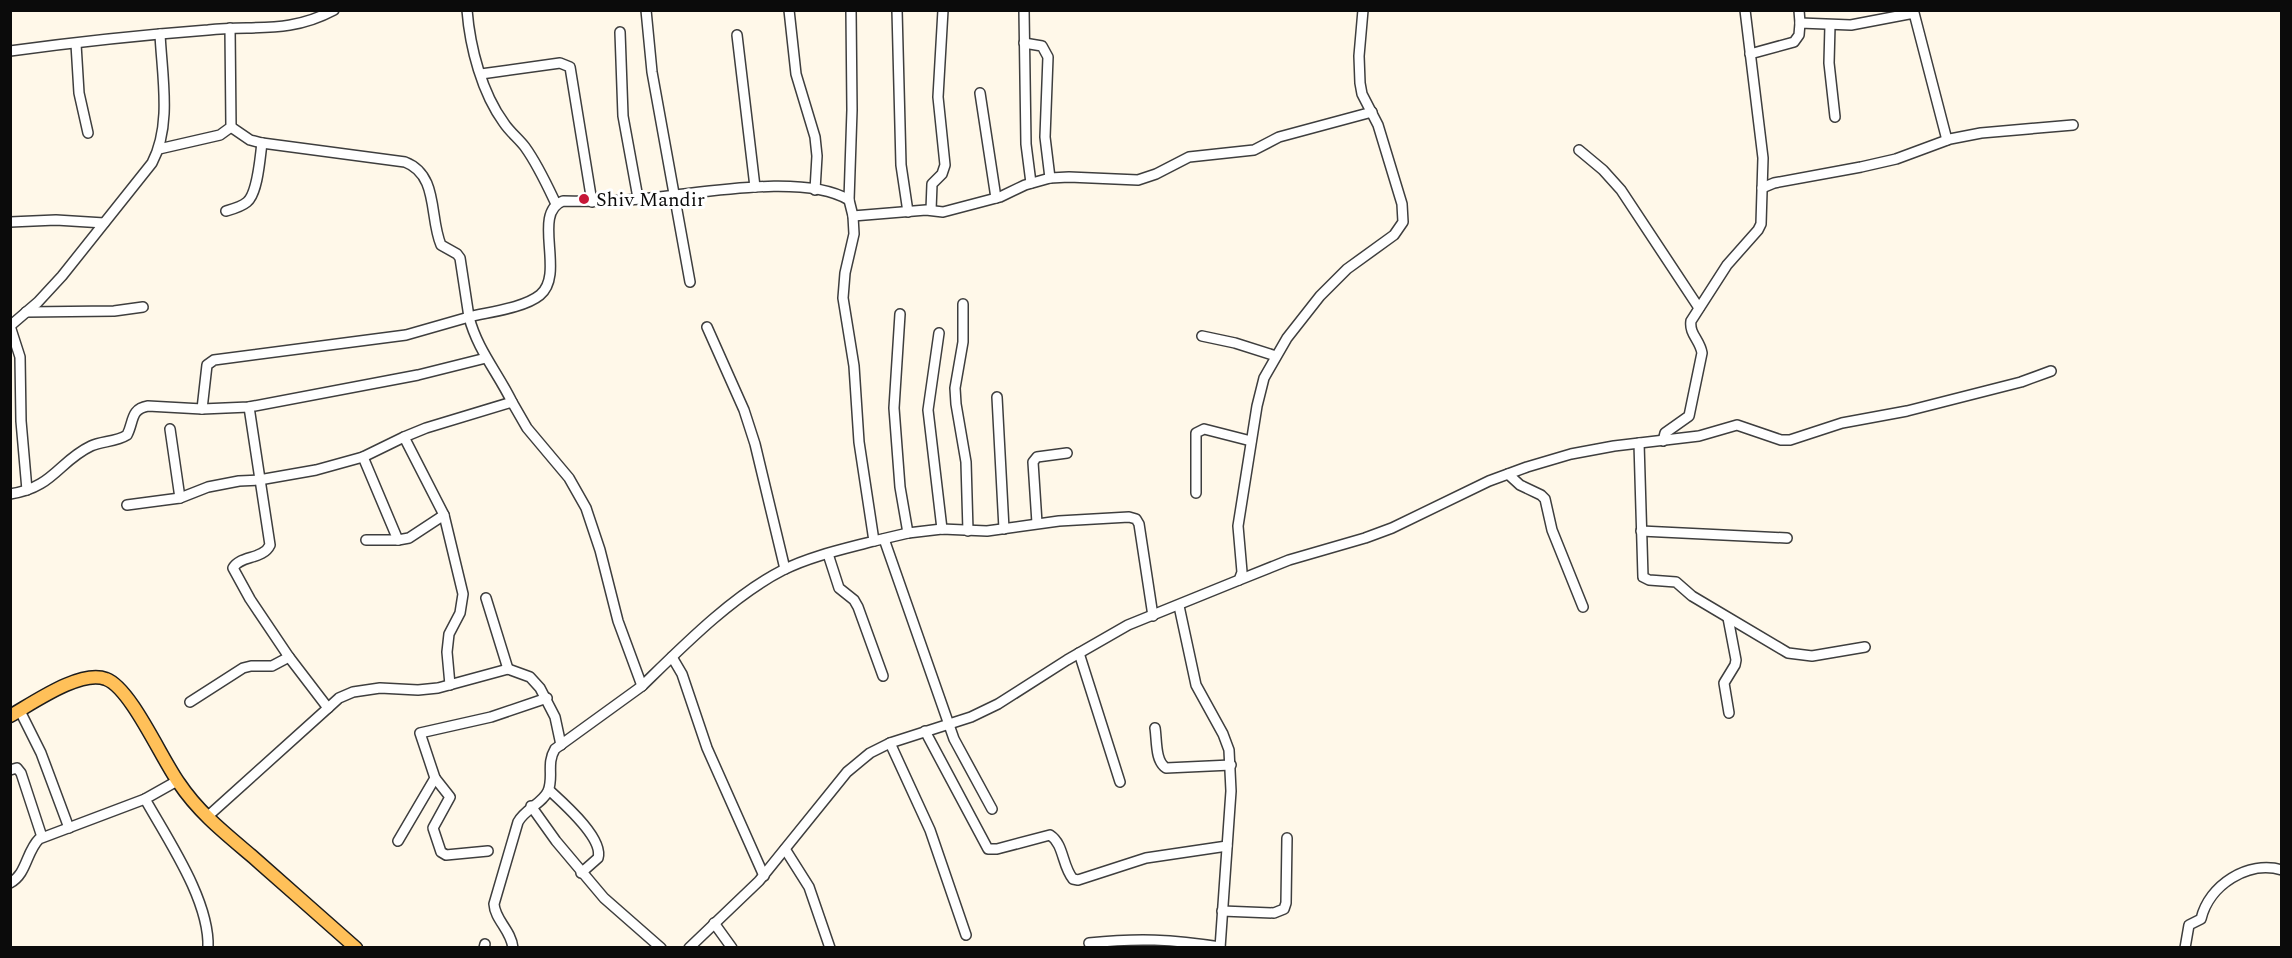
<svg xmlns="http://www.w3.org/2000/svg" width="2292" height="958" font-family="Spectral,serif">
  <rect width="100%" height="100%" fill="#fff8e9"/>
  <g fill="none" stroke-linecap="round" stroke-linejoin="round">
    <g stroke="#3e3e3e" stroke-width="12">
      <g id="minor">
        <path d="M467 10C470 48 482 93 504 123 510 132 519 139 525 147 538 165 547 185 556 204"/>
        <polyline points="646,10 652,72 690,282"/>
        <polyline points="789,10 796,74 815,137 817,156 815,190"/>
        <polyline points="897,10 901,165 908,212"/>
        <polyline points="1024,10 1026,144 1031,183"/>
        <polyline points="1799,10 1800,23"/>
        <polyline points="1830,25 1829,63 1835,117"/>
        <polyline points="620,32 623,116 638,198"/>
        <polyline points="737,35 755,187"/>
        <polyline points="1024,43 1042,46 1048,57 1045,137 1050,178"/>
        <polyline points="76,44 79,93 88,133"/>
        <path d="M10 51C76 42 142 35 208 30 255 25 289 34 334 10"/>
        <polyline points="1750,54 1794,42 1799,35 1800,23 1851,25 1914,13 1947,140"/>
        <polyline points="481,74 560,63 570,67 592,202"/>
        <polyline points="980,93 996,198"/>
        <path d="M231 127 250 140 262 143 405 162C439 175 429 217 441 245L457 254 460 258 469 317C489 312 524 308 540 295 566 274 531 213 563 201 595 202 627 201 659 197 709 192 806 174 849 200"/>
        <polyline points="159,149 220,135 231,127 230,28"/>
        <polyline points="1579,150 1603,170 1621,190 1699,308"/>
        <polyline points="1762,188 1774,183 1861,167 1896,159 1950,139 1981,133 2073,125"/>
        <polyline points="931,210 932,184 942,174 945,165 938,97 943,10"/>
        <path d="M226 211C233 209 241 207 247 202 258 193 260 157 262 143"/>
        <polyline points="853,216 926,210 943,212 1000,197 1025,185 1050,178 1069,177 1138,180 1156,174 1189,157 1254,150 1279,137 1372,112"/>
        <polyline points="10,222 56,220 104,223"/>
        <polyline points="963,304 963,342 955,388 956,404 966,462 968,531"/>
        <polyline points="26,312 114,311 143,307"/>
        <polyline points="900,314 894,408 900,487 908,533"/>
        <path d="M10 326 38 302 62 276 152 163C172 125 162 76 160 34"/>
        <polyline points="10,326 20,357 21,421 27,490"/>
        <polyline points="707,327 744,410 755,444 785,569"/>
        <polyline points="939,333 928,410 942,529"/>
        <polyline points="1202,336 1235,343 1276,356"/>
        <polyline points="997,397 1004,529"/>
        <path d="M202 409 207 365 214 360 406 335 469 317C477 349 498 373 512 402"/>
        <polyline points="170,429 180,498"/>
        <path d="M1663 441 1665 433 1689 416 1702 353C1700 340 1689 334 1691 321L1727 265 1758 230 1761 224 1763 158 1745 10"/>
        <polyline points="1639,443 1643,577 1649,580 1676,582 1692,596 1788,653 1812,656 1865,647"/>
        <polyline points="363,457 398,540"/>
        <polyline points="1508,474 1520,485 1541,495 1545,499 1552,530 1583,607"/>
        <polyline points="1196,493 1196,433 1204,429 1251,441"/>
        <path d="M10 494C53 488 59 461 91 446 102 441 116 442 127 435 134 422 130 409 148 406L202 409 249 407 418 375 486 358"/>
        <polyline points="127,505 180,498 208,487 239,481 259,480 316,470 363,457 404,437"/>
        <polyline points="1037,523 1033,462 1037,457 1067,453"/>
        <polyline points="1641,531 1787,538"/>
        <polyline points="884,539 954,739 992,809"/>
        <polyline points="366,540 398,540 409,538 444,515"/>
        <polyline points="874,541 908,533 942,529 987,531 1059,521 1129,517 1136,519 1139,524 1153,616"/>
        <polyline points="828,554 839,588 854,600 858,607 883,676"/>
        <polyline points="1239,580 1289,560 1365,538 1392,528 1489,481 1527,467 1571,454 1614,446 1699,436 1737,425 1781,440 1790,440 1842,423 1907,411 2021,382 2051,371"/>
        <polyline points="486,598 508,669"/>
        <polyline points="1179,606 1196,685 1223,734 1229,750 1231,791 1220,948"/>
        <polyline points="1728,618 1736,660 1735,665 1724,683 1729,713"/>
        <polyline points="1079,653 1120,782"/>
        <polyline points="672,657 682,674 707,748 764,876"/>
        <path d="M450 685 447 652 449 634 460 613 463 594 444 515 404 437 426 428 512 402 527 428 569 478 586 508 600 550 618 621 642 686C682 647 732 596 783 570 811 556 844 549 874 541L859 442 854 366 843 298 845 273 854 234 853 216 849 200 852 110 851 10"/>
        <polyline points="190,702 243,668 251,666 272,666 289,657"/>
        <polyline points="328,708 339,698 353,692 380,688 418,690 438,688 508,669 530,677 540,688 555,717 561,745"/>
        <polyline points="20,711 41,753 69,828"/>
        <path d="M1155 728C1157 740 1155 761 1166 768L1231 765"/>
        <path d="M925 731 988 849H997L1050 835C1064 844 1062 866 1073 879L1078 880 1146 858 1227 846"/>
        <polyline points="890,743 930,830 966,935"/>
        <polyline points="10,770 17,768 21,773 42,837"/>
        <polyline points="435,778 450,797 433,828 441,852 446,855 488,851"/>
        <path d="M177 781 145 799C168 840 210 901 208 948"/>
        <path d="M549 790C562 802 604 838 598 858L581 873"/>
        <polyline points="531,806 556,841 604,898 661,948"/>
        <path d="M207 817 328 708 289 657 250 599 233 568C240 555 263 560 270 545L249 407"/>
        <polyline points="398,841 435,778 420,733 491,717 547,698"/>
        <polyline points="785,849 809,887 830,948"/>
        <path d="M10 883C27 874 26 852 39 839L145 799"/>
        <polyline points="1222,911 1274,913 1284,909 1286,903 1287,838"/>
        <polyline points="714,923 732,948"/>
        <path d="M1089 943C1137 938 1172 939 1220 947"/>
        <polyline points="484,948 485,944"/>
        <path d="M513 948C511 930 495 920 494 904L518 822C525 809 543 803 548 791 554 777 546 764 555 749L642 686"/>
        <polyline points="689,948 759,881 847,772 870,753 890,743 971,717 998,704 1067,660 1128,625 1239,580 1242,572 1238,526 1257,406 1264,378 1287,338 1320,296 1347,269 1394,235 1403,222 1402,204 1378,125 1362,94 1360,83 1359,56 1363,10"/>
        <path d="M2185 948 2189 925 2201 919C2209 885 2248 860 2282 870"/>
      </g>
    </g>
    <g stroke="#1c1c1c" stroke-width="15">
      <path id="major" d="M10 716C33 703 81 669 106 679 131 688 162 760 179 783 199 813 226 834 253 857 287 887 322 918 356 948"/>
    </g>
    <use href="#minor" stroke="#fff" stroke-width="9"/>
    <use href="#major" stroke="#ffc059" stroke-width="12"/>
  </g>
  <circle fill="#c71737" stroke="#fff" stroke-width="2" cx="584" cy="199" r="6"/>
  <g text-anchor="middle" stroke-width="6" stroke-linejoin="round" paint-order="stroke">
    <g font-size="20" fill="#0b0b0b" stroke="#fff" text-anchor="start">
      <text x="596" y="206">Shiv Mandir</text>
    </g>
  </g>
  <rect width="2292" height="958" fill="none" stroke="#0b0b0b" stroke-width="24"/>
</svg>
